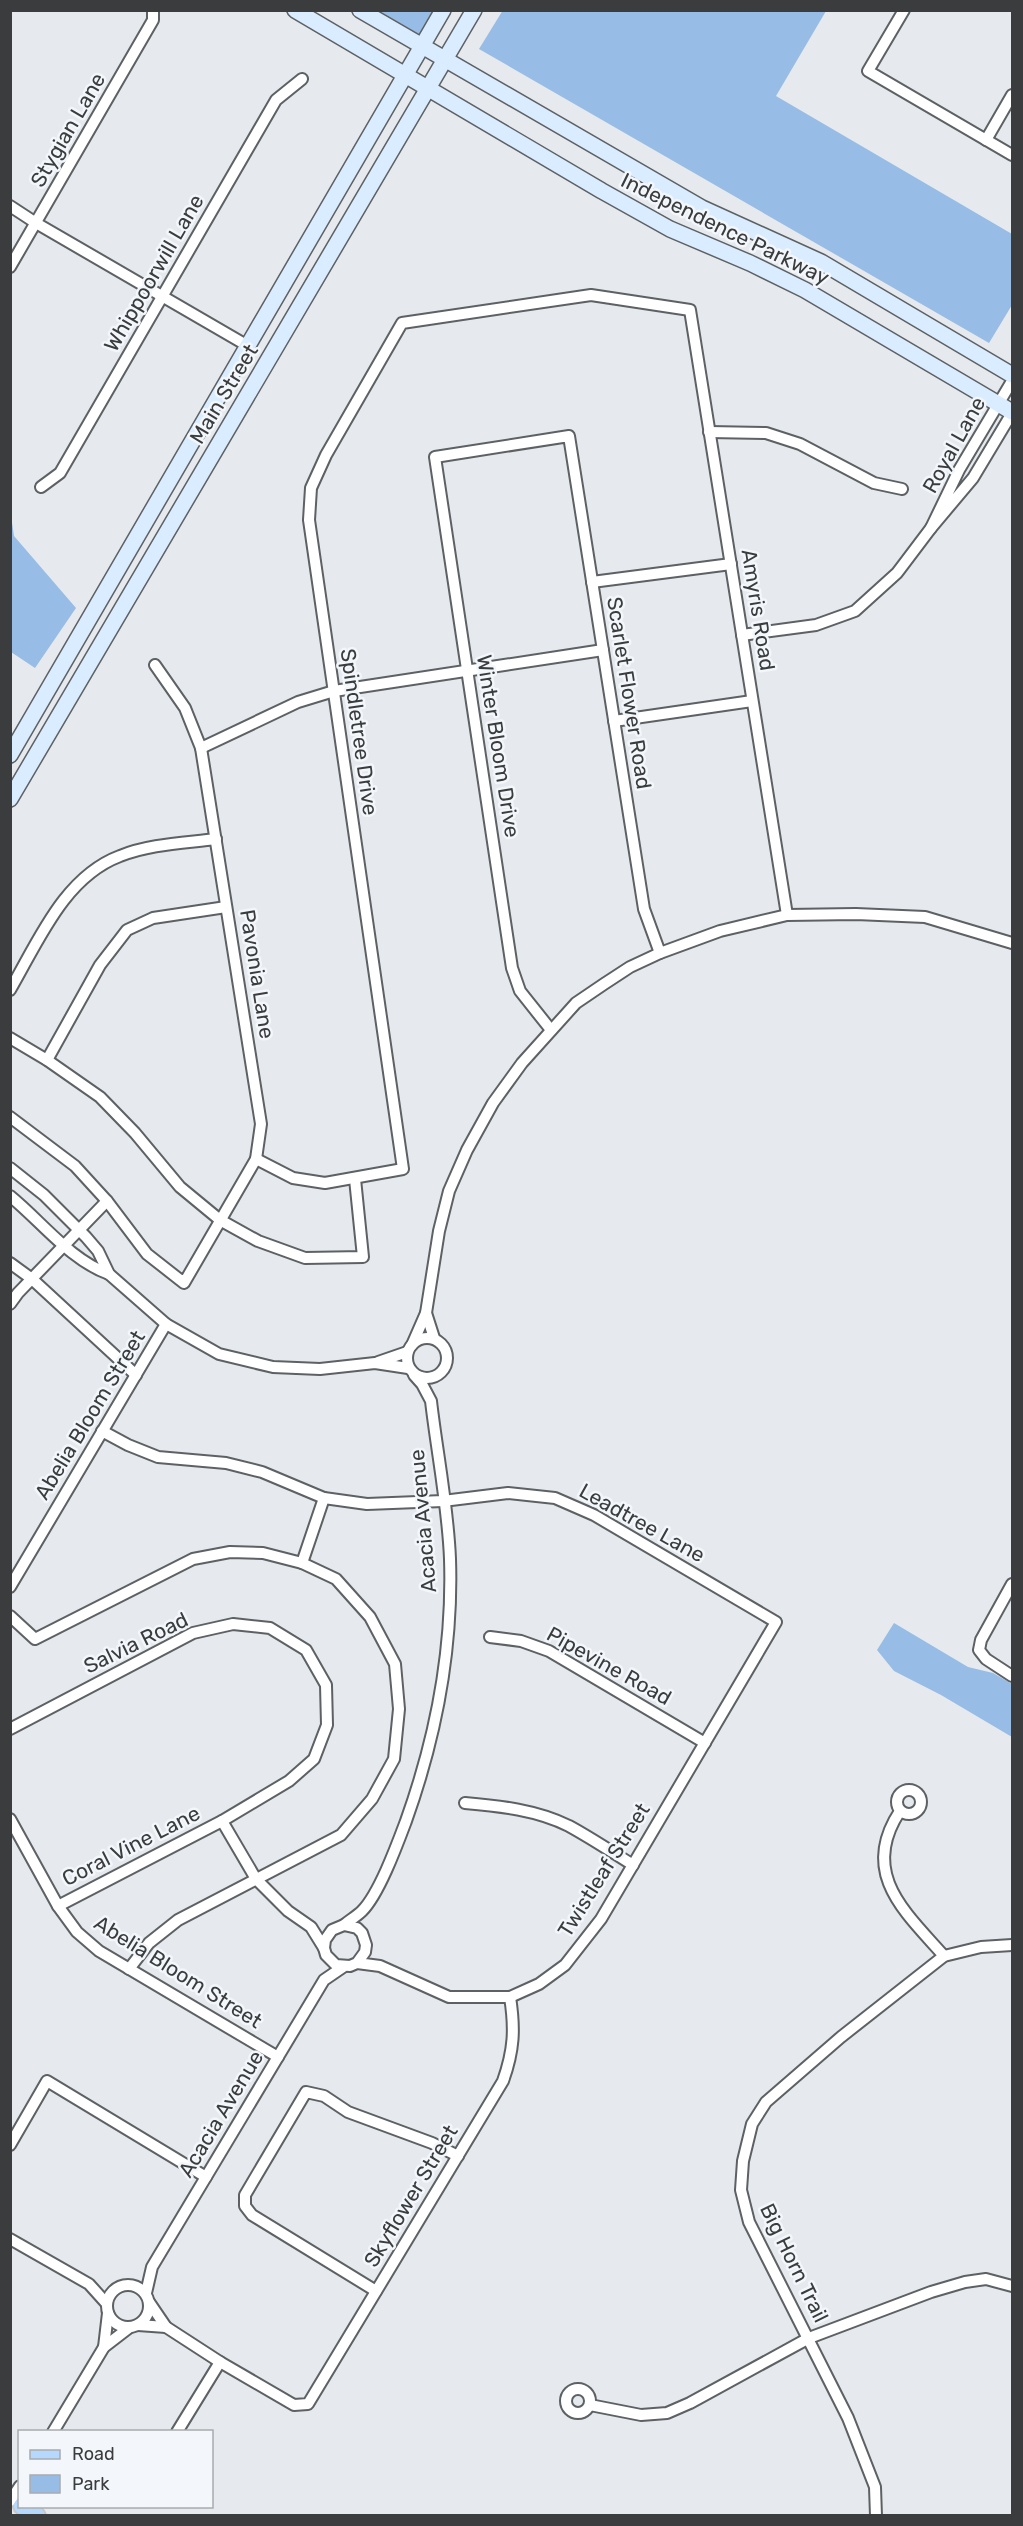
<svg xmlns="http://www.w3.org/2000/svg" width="1023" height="2526" font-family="Rubik,sans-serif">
  <rect width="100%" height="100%" fill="#e6eaee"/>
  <g fill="#97bce5">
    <polygon points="503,10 826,11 776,96 1012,234 1012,305 989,343 479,49"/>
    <polygon points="360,11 443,11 422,46"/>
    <polygon points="10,509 14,536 76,608 35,668 11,652"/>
    <polygon points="894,1623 968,1667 993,1673 1012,1684 1012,1737 941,1695 894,1671 877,1650"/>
  </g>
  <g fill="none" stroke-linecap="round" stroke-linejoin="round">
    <g stroke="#5d6164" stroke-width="14">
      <g id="street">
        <polyline points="904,10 868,71 1012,155"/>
        <polyline points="986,140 1012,95"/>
        <polyline points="10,206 36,223 248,346"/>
        <polyline points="10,267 153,20 153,10"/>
        <polyline points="1012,381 959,470 931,528 973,478 1012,413"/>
        <polyline points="709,432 766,433 800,444 874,483 902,489"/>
        <polyline points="41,487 60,473 276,100 302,79"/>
        <polyline points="592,582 731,564"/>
        <polyline points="742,635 816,625 855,611 897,573 931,528"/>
        <polyline points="614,721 752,701"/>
        <polyline points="201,748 298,702 334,691 603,650"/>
        <path d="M10 990C38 942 64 877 120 856 149 844 185 843 216 839"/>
        <polyline points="551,1030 520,991 512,968 435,457 569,436 644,909 660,953"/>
        <polyline points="10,1038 47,1060 100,1097 135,1133 180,1187 220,1220 258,1241 305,1258 363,1257 355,1179"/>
        <polyline points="47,1060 100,965 127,930 153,918 226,907"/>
        <polyline points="10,1117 75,1166 107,1201 147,1254 184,1283 256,1159 261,1124 201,748 185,708 155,665"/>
        <polyline points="256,1159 293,1178 325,1183 403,1169 309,520 311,488 326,455 402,323 591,295 690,310 787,915"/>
        <polyline points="10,1168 44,1195 86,1237 98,1251 109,1274 166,1324 219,1354 273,1367 320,1369 375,1363 408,1368"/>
        <path d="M10 1196C42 1222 70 1260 109 1274"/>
        <polyline points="10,1263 32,1279 136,1375"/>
        <polyline points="10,1304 18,1293 107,1201"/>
        <polyline points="426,1313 434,1338"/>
        <circle cx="427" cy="1358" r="20"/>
        <polyline points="412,1345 426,1313 439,1231 449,1191 467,1150 493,1103 522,1063 576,1003 604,984 630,967 660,953 720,931 787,915 856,914 925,917 1012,943"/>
        <polyline points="378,1362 407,1352"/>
        <polyline points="102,1431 128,1445 158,1457 226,1463 262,1472 324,1498 367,1504 443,1501 508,1493 555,1498 594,1515 776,1622 601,1919 565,1965 539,1984 510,1997 449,1997 380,1966 357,1963 350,1966 336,1965 326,1955 324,1948 325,1940 332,1930 344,1925 357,1928 362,1933 366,1945 365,1952 357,1963"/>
        <polyline points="302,1563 324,1498"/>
        <polyline points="1012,1584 981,1640 979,1650 986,1659 1012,1676"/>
        <polyline points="10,1587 166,1324"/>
        <polyline points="10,1616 35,1639 193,1559 230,1552 263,1553 302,1563 336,1579 370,1617 395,1664 399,1709 394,1759 372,1799 341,1835 178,1920 149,1943 129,1969"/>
        <polyline points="490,1637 521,1641 549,1651 705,1743"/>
        <polyline points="10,1729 193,1633 233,1624 270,1628 306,1650 326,1685 327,1725 314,1759 289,1781 222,1821 58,1906"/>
        <circle cx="909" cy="1802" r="12"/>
        <path d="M465 1803C500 1806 537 1810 569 1826 591 1838 612 1852 633 1865"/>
        <path d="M900 1811C859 1873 905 1912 944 1956"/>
        <polyline points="10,1819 58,1906 77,1932 99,1951 278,2057"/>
        <polyline points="222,1821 256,1879 288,1911 311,1927 324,1948"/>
        <path d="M344 1925C350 1920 357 1916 362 1911 379 1894 397 1845 406 1821 436 1737 453 1649 450 1559 448 1506 437 1453 431 1401L422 1384 414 1375"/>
        <polyline points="10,2145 47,2081 206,2177"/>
        <polyline points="10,2239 89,2284 107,2304"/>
        <circle cx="128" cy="2306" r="21"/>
        <polyline points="376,2291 252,2215 245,2206 245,2195 306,2092 324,2096 348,2112 432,2143 458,2156"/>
        <polyline points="146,2293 152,2267 324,1980 343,1967"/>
        <path d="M149 2302 166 2327 220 2362 294 2405 308 2404 503 2081C514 2050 515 2029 510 1997"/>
        <polyline points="138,2325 166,2327"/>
        <polyline points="104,2347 108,2313"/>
        <circle cx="578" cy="2401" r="12"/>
        <polyline points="590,2405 641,2415 667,2413 690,2403 809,2338 931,2292 965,2282 986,2279 1012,2286"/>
        <polyline points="53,2432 104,2347 130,2327"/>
        <polyline points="177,2432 220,2362"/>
        <polyline points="10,2501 20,2486"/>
        <polyline points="876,2516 875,2487 848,2418 749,2222 741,2190 743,2161 752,2124 766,2102 841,2037 944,1956 981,1947 1012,1945"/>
      </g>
    </g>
    <g stroke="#5d6164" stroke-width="18">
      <g id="secondary">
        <polyline points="295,10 602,191 670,229 750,263 805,290 1012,412"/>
        <polyline points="360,10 702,208 821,262 1012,375"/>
        <polyline points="10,755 443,10"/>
        <polyline points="10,799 474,10"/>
      </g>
    </g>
    <g stroke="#c8c8c9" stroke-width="20">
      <polyline id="primary" points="22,2506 37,2516"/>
    </g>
    <use href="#street" stroke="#fff" stroke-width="10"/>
    <use href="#secondary" stroke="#daecff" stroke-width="15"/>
    <use href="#primary" stroke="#b5d8fe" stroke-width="16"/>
  </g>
  <g text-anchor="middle" stroke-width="5" stroke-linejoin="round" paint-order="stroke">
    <g font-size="21" fill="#3a3c3d" stroke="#f3f7fb">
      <text transform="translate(68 130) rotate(-60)" y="7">Stygian Lane</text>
      <text transform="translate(725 229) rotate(26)" y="7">Independence Parkway</text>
      <text transform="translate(154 273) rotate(-60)" y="7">Whippoorwill Lane</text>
      <text transform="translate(224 394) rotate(-59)" y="7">Main Street</text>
      <text transform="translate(954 445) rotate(-61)" y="7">Royal Lane</text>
      <text transform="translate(758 610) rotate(81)" y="7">Amyris Road</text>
      <text transform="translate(629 693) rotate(81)" y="7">Scarlet Flower Road</text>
      <text transform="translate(359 732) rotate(82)" y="7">Spindletree Drive</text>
      <text transform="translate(498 746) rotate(81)" y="7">Winter Bloom Drive</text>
      <text transform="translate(257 974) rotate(81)" y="7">Pavonia Lane</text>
      <text transform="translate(90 1415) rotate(-59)" y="7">Abelia Bloom Street</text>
      <text transform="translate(423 1521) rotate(-95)" y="7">Acacia Avenue</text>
      <text transform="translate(642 1523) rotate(29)" y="7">Leadtree Lane</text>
      <text transform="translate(136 1643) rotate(-26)" y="7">Salvia Road</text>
      <text transform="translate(609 1666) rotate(29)" y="7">Pipevine Road</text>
      <text transform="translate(131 1846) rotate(-27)" y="7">Coral Vine Lane</text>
      <text transform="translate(604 1870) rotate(-58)" y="7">Twistleaf Street</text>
      <text transform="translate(178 1972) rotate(32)" y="7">Abelia Bloom Street</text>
      <text transform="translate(221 2114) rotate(-59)" y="7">Acacia Avenue</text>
      <text transform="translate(411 2196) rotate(-59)" y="7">Skyflower Street</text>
      <text transform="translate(794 2263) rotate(64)" y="7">Big Horn Trail</text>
    </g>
  </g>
  <rect width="1023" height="2526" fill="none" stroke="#3a3c3d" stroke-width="24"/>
  <rect x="18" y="2430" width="195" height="78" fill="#f3f7fb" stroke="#a9acaf" stroke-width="1.5"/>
  <rect x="30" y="2450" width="30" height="9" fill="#b5d8fe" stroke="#a9acaf" stroke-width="1.5"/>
  <text x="72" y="2460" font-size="18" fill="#3a3c3d">Road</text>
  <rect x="30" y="2475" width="30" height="18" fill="#97bce5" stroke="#a9acaf" stroke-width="1.5"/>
  <text x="72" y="2490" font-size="18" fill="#3a3c3d">Park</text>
</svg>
